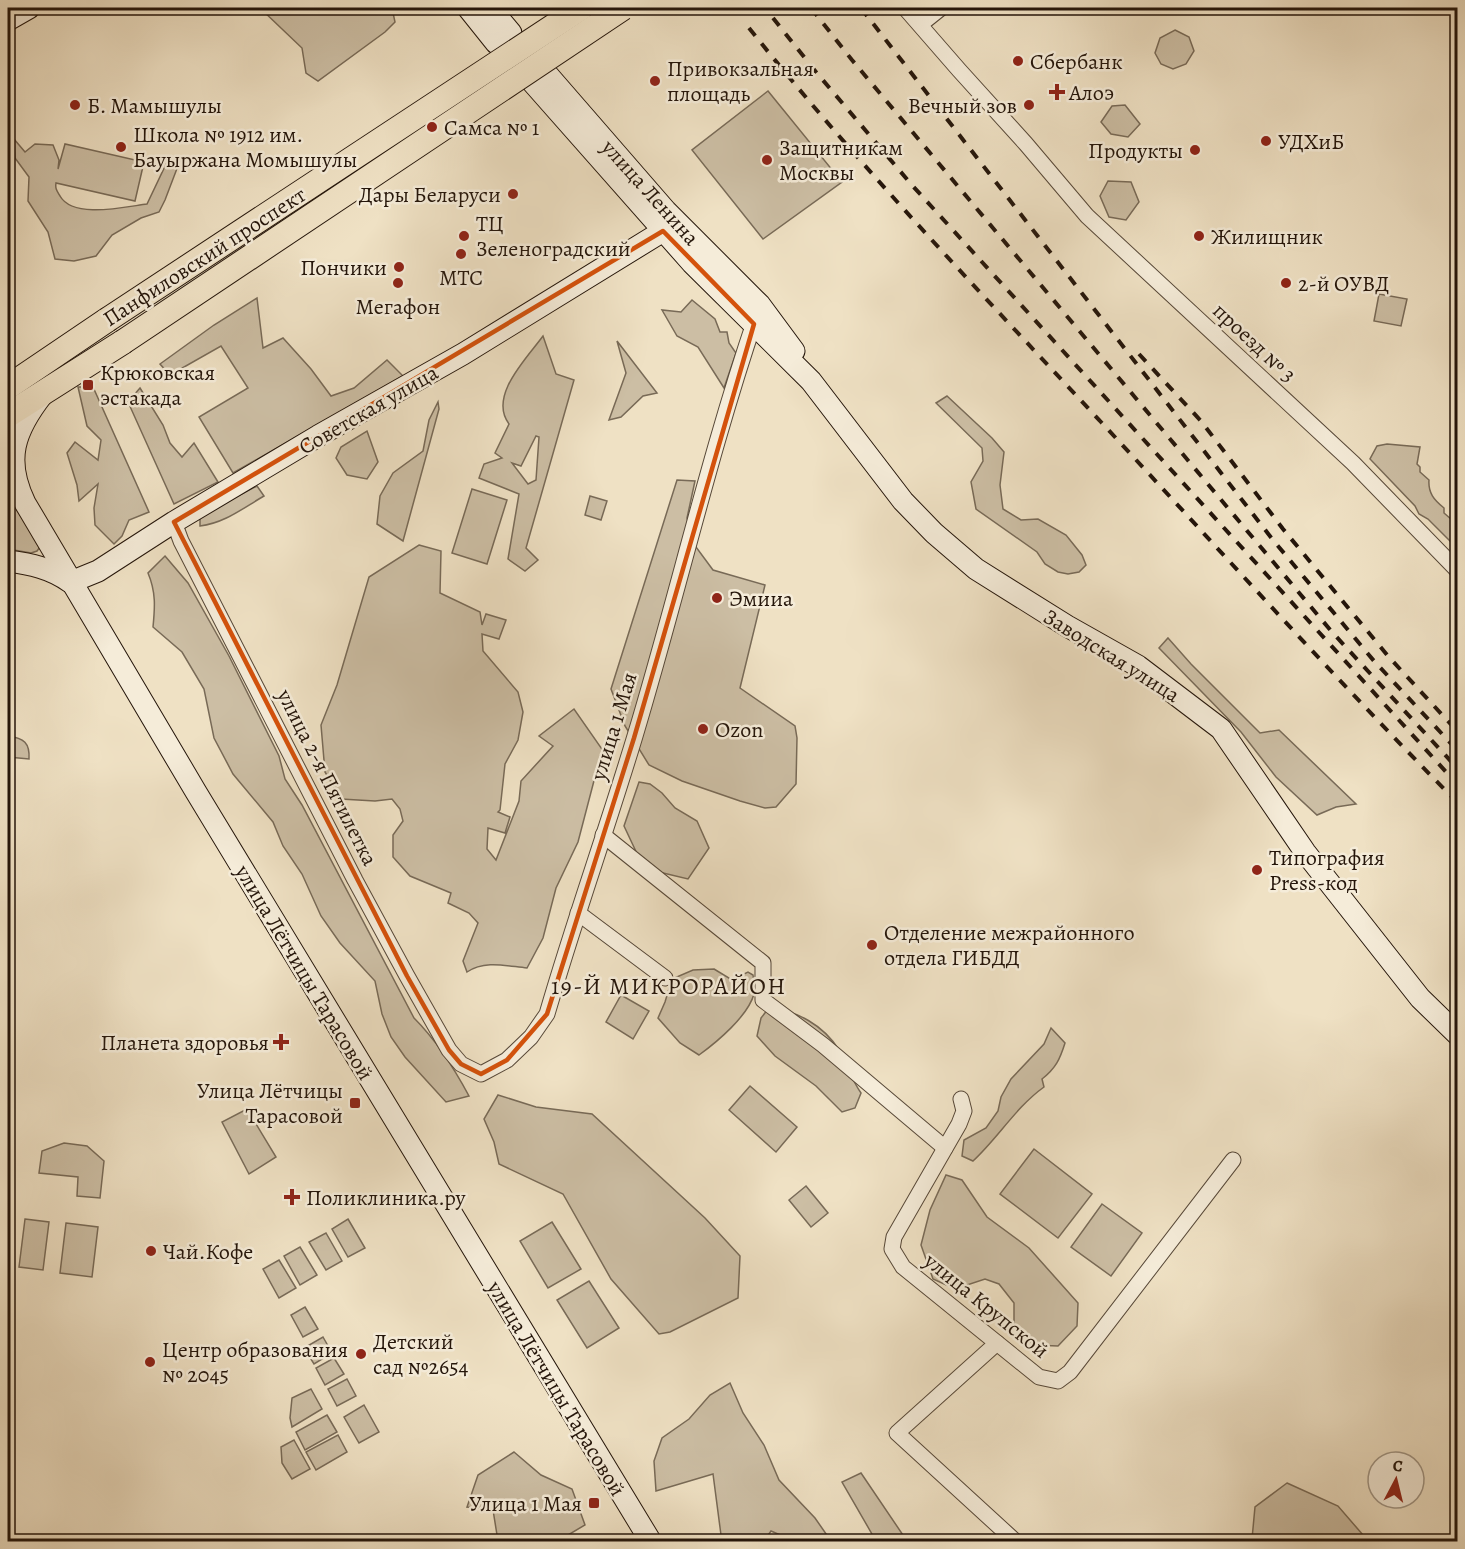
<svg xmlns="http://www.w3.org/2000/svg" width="1465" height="1549" font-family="Alegreya,serif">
  <rect width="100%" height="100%" fill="#efe1c4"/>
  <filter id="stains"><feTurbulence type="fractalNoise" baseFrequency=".00333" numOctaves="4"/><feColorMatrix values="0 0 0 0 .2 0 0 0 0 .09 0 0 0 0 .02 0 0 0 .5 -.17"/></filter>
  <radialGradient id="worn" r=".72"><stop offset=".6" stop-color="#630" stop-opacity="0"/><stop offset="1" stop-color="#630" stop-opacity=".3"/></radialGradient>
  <g fill="#ccbea4" stroke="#786a57" stroke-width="1.5" fill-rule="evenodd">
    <polygon points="260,8 392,8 395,22 385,32 318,81 306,73 302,48"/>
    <polygon points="1175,30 1189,37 1194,51 1186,64 1173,69 1161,64 1155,53 1160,38"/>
    <polygon points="768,91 842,182 763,239 692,150"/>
    <polygon points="1125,105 1140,124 1128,137 1111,134 1101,122 1112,106"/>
    <path d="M14 139 25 152 35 144 53 145 59 160 58 169 65 144 144 162 135 201 56 183C55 189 57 191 60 196 73 219 124 207 147 204L168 160 181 158 165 200 159 212 141 218 112 235 96 256 74 261 55 259 48 232 28 201 29 177 15 158Z"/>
    <polygon points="1108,181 1131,182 1139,202 1126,220 1109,217 1100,196"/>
    <polygon points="1379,294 1407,299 1401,326 1374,321"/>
    <polygon points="257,298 263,348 283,338 311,369 331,396 354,388 387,360 403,376 233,473 199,417 248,388 221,346 170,375 160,364 214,325"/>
    <polygon points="692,300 715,319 720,332 727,332 729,343 736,353 724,388 698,347 677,336 662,310 681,312"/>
    <path d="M543 336 556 374 574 380 526 548 538 560 525 571 508 559 519 494 479 478 484 464 502 458 495 453 509 424C488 396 527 358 543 336ZM536 436 539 437 536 480 528 484 512 463 521 466Z"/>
    <polygon points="617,341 657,393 643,396 621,417 609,420 626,373"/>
    <polygon points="78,387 93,387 149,512 129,520 122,536 114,544 95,525 94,508 98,484 79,501 77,485 67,453 75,442 98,460 101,440 87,426"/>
    <polygon points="140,388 163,425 170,443 182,457 194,443 218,482 174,504 128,402"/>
    <polygon points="947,396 992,438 1004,452 1000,485 1003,509 1021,520 1038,519 1066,535 1082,555 1086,565 1079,572 1068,574 1058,572 1045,564 1037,552 976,509 971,482 983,461 982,448 936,403"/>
    <polygon points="438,402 439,409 403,541 377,524 380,496 393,473 423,451 429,420"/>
    <polygon points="367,431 378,462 367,479 347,475 336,458 341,447"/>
    <path d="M1387 444 1420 447 1417 464 1420 467V472L1429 480C1428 493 1434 500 1444 508V513L1451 519 1457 520V548L1428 519 1419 514 1415 506 1370 459 1377 446Z"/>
    <polygon points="677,480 695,481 687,518 693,543 713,570 765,585 740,688 795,726 797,738 796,784 776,807 765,808 740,801 682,781 649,765 625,726 611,689"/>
    <path d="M257 486 264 496C243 508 225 523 200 526V516Z"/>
    <polygon points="472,489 507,500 487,564 452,553"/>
    <polygon points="8,492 16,509 39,541 40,547 37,551 31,553 8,549"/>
    <polygon points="590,496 607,501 601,520 585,515"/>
    <path d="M419 545 441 551 440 593 480 612 482 625 486 614 506 620 499 639 482 634 483 651 518 692 523 712 518 740 505 764 500 810 498 812 510 817 505 833 488 828 487 849 496 860 519 801 521 781 553 746 539 736 574 709 604 752 596 773 578 842 556 888 543 938 527 968C506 966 485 960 467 972L463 961 478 923 469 913 448 903 451 893 410 876 393 857V835L403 821 400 809 392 799 375 801 341 799 325 772 321 725 337 685 369 577Z"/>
    <path d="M165 556 188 583 229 656 279 756 285 779 302 805 414 1018C437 1041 454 1068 469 1096L446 1102 405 1057 391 1037 382 1014 375 981 340 943 321 916 302 874 283 846 273 822 233 774 214 738 204 689 182 652 153 627C155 607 156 592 148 573Z"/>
    <polygon points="1168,638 1191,664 1260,733 1279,730 1356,804 1336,807 1317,815 1276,777 1241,732 1159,648"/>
    <path d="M8 736C24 738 30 743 29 759L8 757Z"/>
    <polygon points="639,782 650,784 662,793 675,808 697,821 709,848 688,879 659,872 640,860 624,826"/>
    <path d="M714 969 732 980 748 972 753 975C754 981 755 988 754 994 748 1016 717 1042 699 1055L680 1043 658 1018 665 1002 672 979 693 970Z"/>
    <polygon points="621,995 649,1011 633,1039 606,1022"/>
    <path d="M768 1009C796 1009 824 1026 839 1050 847 1064 851 1079 861 1093L855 1108 842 1112 816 1086 775 1056 757 1036 761 1018Z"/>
    <path d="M1051 1028 1065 1043C1060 1059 1056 1068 1042 1079L1044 1087C1016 1107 998 1138 973 1161L962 1156 964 1140 986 1128 998 1111 1001 1097 1011 1079 1044 1044Z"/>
    <polygon points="750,1086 797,1127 776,1152 729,1110"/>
    <polygon points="498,1095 536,1107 592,1114 705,1218 740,1256 738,1298 670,1332 659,1334 611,1279 563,1194 499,1164 494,1142 484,1119"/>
    <polygon points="247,1109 276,1157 249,1174 222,1122"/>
    <polygon points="64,1143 87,1146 104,1161 100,1198 77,1196 78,1177 39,1173 42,1151"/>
    <polygon points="1034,1149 1092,1194 1058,1238 1000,1194"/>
    <polygon points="946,1175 962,1180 987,1217 1029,1248 1078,1303 1077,1326 1058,1346 1034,1345 1014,1327 1014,1303 999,1284 985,1279 955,1289 933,1279 921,1245 930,1210"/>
    <polygon points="806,1186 828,1213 811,1227 789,1200"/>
    <polygon points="1102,1204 1142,1233 1111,1276 1071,1247"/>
    <polygon points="25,1219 49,1222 43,1270 19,1267"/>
    <polygon points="348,1219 365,1248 348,1257 332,1229"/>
    <polygon points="552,1222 581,1269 548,1288 520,1241"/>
    <polygon points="66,1223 98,1227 92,1277 60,1273"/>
    <polygon points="326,1233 342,1261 326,1270 309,1242"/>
    <polygon points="300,1247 317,1275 300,1285 284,1256"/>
    <polygon points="279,1260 296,1288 279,1298 263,1269"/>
    <polygon points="589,1281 619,1328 587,1348 557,1300"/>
    <polygon points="305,1307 318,1329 303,1337 291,1315"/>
    <polygon points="323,1337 332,1353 314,1364 304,1348"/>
    <polygon points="334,1358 344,1374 325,1385 316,1368"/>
    <polygon points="347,1379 356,1396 337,1406 328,1389"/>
    <polygon points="730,1383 743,1413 764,1445 779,1480 815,1518 831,1541 794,1541 771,1531 764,1541 717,1541 721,1535 713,1474 656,1491 654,1461 662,1438 689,1419 710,1395"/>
    <polygon points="311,1389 322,1409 292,1427 290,1418 292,1398"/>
    <polygon points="364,1405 379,1432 359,1443 344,1417"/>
    <polygon points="327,1415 337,1432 305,1450 296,1432"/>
    <polygon points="338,1435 347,1452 316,1470 306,1452"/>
    <polygon points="294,1440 310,1469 292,1479 282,1463 281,1447"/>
    <polygon points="514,1452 541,1475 572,1489 585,1525 558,1541 498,1541 493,1510 467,1507 478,1475"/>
    <polygon points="861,1473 907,1541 876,1541 842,1482"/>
    <polygon points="1287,1483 1338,1506 1363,1535 1362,1541 1257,1542 1252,1539 1255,1507"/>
  </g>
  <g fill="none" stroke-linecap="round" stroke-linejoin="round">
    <g stroke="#574838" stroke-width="17">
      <g id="street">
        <polyline points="905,8 959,70 1026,144 1087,216 1353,463 1458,571"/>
        <polyline points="921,24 941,8"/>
        <path d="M174 522 181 541 355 880 407 976 449 1050 461 1064 481 1074 507 1060 531 1037 547 1014C574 921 607 829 635 736 677 597 709 455 756 317"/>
        <polyline points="603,835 763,963 763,1000 823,1045 945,1148"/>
        <polyline points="578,913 665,978"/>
        <polyline points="961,1099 964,1111 959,1124 894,1237 892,1249 903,1267 1039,1377 1058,1381 1070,1372 1233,1160"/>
        <polyline points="997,1343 897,1433 1016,1542"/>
      </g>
    </g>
    <g stroke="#24150a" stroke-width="23">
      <g id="secondary">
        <polyline points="468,8 496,43"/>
        <polyline points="490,8 511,33"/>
        <polyline points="8,20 29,8"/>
        <polyline points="547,74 666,211 760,305 794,351"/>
        <polyline points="533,83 692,263 811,381 903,501 934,533 976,569 1067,626 1138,666 1221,729 1305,852 1420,998 1458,1035"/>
        <path d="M43 394C14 431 4 460 25 503L196 792 651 1542"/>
        <path d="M8 561C30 564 51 568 70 582"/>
        <polyline points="71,582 98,571 174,522 318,436 463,354 663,231"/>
      </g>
    </g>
    <g stroke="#24150a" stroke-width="26">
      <g id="primary">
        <polyline points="8,387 107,320"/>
        <polyline points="8,415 123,342"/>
      </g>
    </g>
    <use href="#street" stroke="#f5ecd9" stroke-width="15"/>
    <use href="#secondary" stroke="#f5ecd9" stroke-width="21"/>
    <use href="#primary" stroke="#efe1c4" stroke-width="24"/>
    <g stroke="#24150a" stroke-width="4" stroke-dasharray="10 10" stroke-linecap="butt">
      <polyline points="733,8 736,10"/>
      <polyline points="811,8 852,60 1332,632 1458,769"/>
      <polyline points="861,8 1273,540 1374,661 1458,751"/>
      <polyline points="773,18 816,72 911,184 1458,785"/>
      <path d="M749 28C859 166 981 293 1101 422 1219 549 1335 679 1458 803"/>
      <polyline points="1139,354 1201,421 1283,529 1388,656 1458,732"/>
    </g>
    <g stroke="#24150a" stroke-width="26" stroke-linecap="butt">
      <g id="primary-bridge">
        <polyline points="107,320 581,8"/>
        <polyline points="123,342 623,8"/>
      </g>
    </g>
    <use href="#primary-bridge" stroke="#efe1c4" stroke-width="24"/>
  </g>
  <path fill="none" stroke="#d4520c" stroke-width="4.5" stroke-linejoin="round" d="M663 231 754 324 634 738 547 1014 507 1060 481 1074 461 1064 449 1050 407 976 174 522Z"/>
  <g fill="#8f2418" stroke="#f5ecd9" stroke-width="2">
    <circle cx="1018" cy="61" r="6"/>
    <circle cx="655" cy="81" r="6"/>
    <path d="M1054 83h6v6h6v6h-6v6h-6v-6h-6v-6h6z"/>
    <circle cx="75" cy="105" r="6"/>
    <circle cx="1029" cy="105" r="6"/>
    <circle cx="432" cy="127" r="6"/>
    <circle cx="1266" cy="141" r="6"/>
    <circle cx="121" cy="147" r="6"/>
    <circle cx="1195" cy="150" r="6"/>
    <circle cx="767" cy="160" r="6"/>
    <circle cx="513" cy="194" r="6"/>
    <circle cx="464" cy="236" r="6"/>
    <circle cx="1199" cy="236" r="6"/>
    <circle cx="461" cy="254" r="6"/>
    <circle cx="399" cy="267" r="6"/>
    <circle cx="398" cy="283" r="6"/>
    <circle cx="1286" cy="283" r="6"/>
    <rect x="82" y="379" width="12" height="12" rx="3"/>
    <circle cx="717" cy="598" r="6"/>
    <circle cx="703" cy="729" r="6"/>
    <circle cx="1257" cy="870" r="6"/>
    <circle cx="872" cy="945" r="6"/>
    <path d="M278 1033h6v6h6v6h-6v6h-6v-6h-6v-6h6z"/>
    <rect x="349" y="1097" width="12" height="12" rx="3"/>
    <path d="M289 1188h6v6h6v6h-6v6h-6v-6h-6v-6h6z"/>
    <circle cx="151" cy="1251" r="6"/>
    <circle cx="361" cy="1354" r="6"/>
    <circle cx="150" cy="1362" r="6"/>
    <rect x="588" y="1497" width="12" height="12" rx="3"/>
  </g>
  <g text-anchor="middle" stroke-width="5" stroke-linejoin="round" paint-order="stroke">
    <g font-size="22" fill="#24150a" stroke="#f5ecd9" text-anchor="start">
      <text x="1030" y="69">Сбербанк</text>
      <text x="667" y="76">Привокзальная<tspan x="667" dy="25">площадь</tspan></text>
      <text x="1069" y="100">Алоэ</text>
      <text x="87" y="113">Б. Мамышулы</text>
      <text x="1017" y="113" text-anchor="end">Вечный зов</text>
      <text x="444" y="135">Самса № 1</text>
      <text x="133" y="142">Школа № 1912 им.<tspan x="133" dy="25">Бауыржана Момышулы</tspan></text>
      <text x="1278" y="149">УДХиБ</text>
      <text x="779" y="155">Защитникам<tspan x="779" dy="25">Москвы</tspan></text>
      <text x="1183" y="158" text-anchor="end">Продукты</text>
      <text x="501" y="202" text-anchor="end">Дары Беларуси</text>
      <text x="476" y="231">ТЦ<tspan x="476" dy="25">Зеленоградский</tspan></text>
      <text x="1211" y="244">Жилищник</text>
      <text x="387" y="275" text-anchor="end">Пончики</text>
      <text x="461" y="285" text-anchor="middle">МТС</text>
      <text x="1298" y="291">2-й ОУВД</text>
      <text x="398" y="314" text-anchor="middle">Мегафон</text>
      <text x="100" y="380">Крюковская<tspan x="100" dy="25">эстакада</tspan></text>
      <text x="729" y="606">Эмииа</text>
      <text x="715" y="737">Ozon</text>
      <text x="1269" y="865">Типография<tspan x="1269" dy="25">Press-код</tspan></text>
      <text x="884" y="940">Отделение межрайонного<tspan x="884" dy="25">отдела ГИБДД</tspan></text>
      <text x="269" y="1050" text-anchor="end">Планета здоровья</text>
      <text x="343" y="1098" text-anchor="end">Улица Лётчицы<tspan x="343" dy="25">Тарасовой</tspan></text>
      <text x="306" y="1205">Поликлиника.ру</text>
      <text x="163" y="1259">Чай.Кофе</text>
      <text x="373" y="1349">Детский<tspan x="373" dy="25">сад №2654</tspan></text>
      <text x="162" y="1357">Центр образования<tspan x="162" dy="25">№ 2045</tspan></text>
      <text x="582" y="1511" text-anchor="end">Улица 1 Мая</text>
    </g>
    <g font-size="22" fill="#24150a" stroke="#f5ecd9">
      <text transform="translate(651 192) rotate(48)" y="8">улица Ленина</text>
      <text transform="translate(204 256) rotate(-33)" y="8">Панфиловский проспект</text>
      <text transform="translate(1255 342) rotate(43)" y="8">проезд № 3</text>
      <text transform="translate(368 409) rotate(-30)" y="8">Советская улица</text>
      <text transform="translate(1112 655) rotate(32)" y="8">Заводская улица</text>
      <text transform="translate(613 726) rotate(-73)" y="8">улица 1 Мая</text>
      <text transform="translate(328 777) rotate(63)" y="8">улица 2-я Пятилетка</text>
      <text transform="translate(305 972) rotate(59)" y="8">улица Лётчицы Тарасовой</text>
      <text transform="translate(987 1305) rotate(39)" y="8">улица Крупской</text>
      <text transform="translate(557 1388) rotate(59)" y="8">улица Лётчицы Тарасовой</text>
    </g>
    <g font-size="24" letter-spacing="1.5" fill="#24150a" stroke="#f5ecd9">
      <text x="669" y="994">19-Й МИКРОРАЙОН</text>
    </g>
  </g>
  <rect width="1465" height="1549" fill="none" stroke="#efe1c4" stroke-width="30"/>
  <rect x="9" y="9" width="1447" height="1531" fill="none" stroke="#24150a" stroke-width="3"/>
  <rect x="15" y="15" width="1435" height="1519" fill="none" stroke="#24150a" stroke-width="1.5"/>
  <g transform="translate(1396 1480) rotate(7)"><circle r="28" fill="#f5ecd9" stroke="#a19686" stroke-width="1.5"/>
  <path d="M0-4.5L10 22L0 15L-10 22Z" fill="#8f2418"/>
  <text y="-9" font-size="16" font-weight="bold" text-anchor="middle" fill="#24150a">С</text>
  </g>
  <rect width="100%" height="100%" filter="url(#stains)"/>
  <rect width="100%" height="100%" fill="url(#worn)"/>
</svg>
